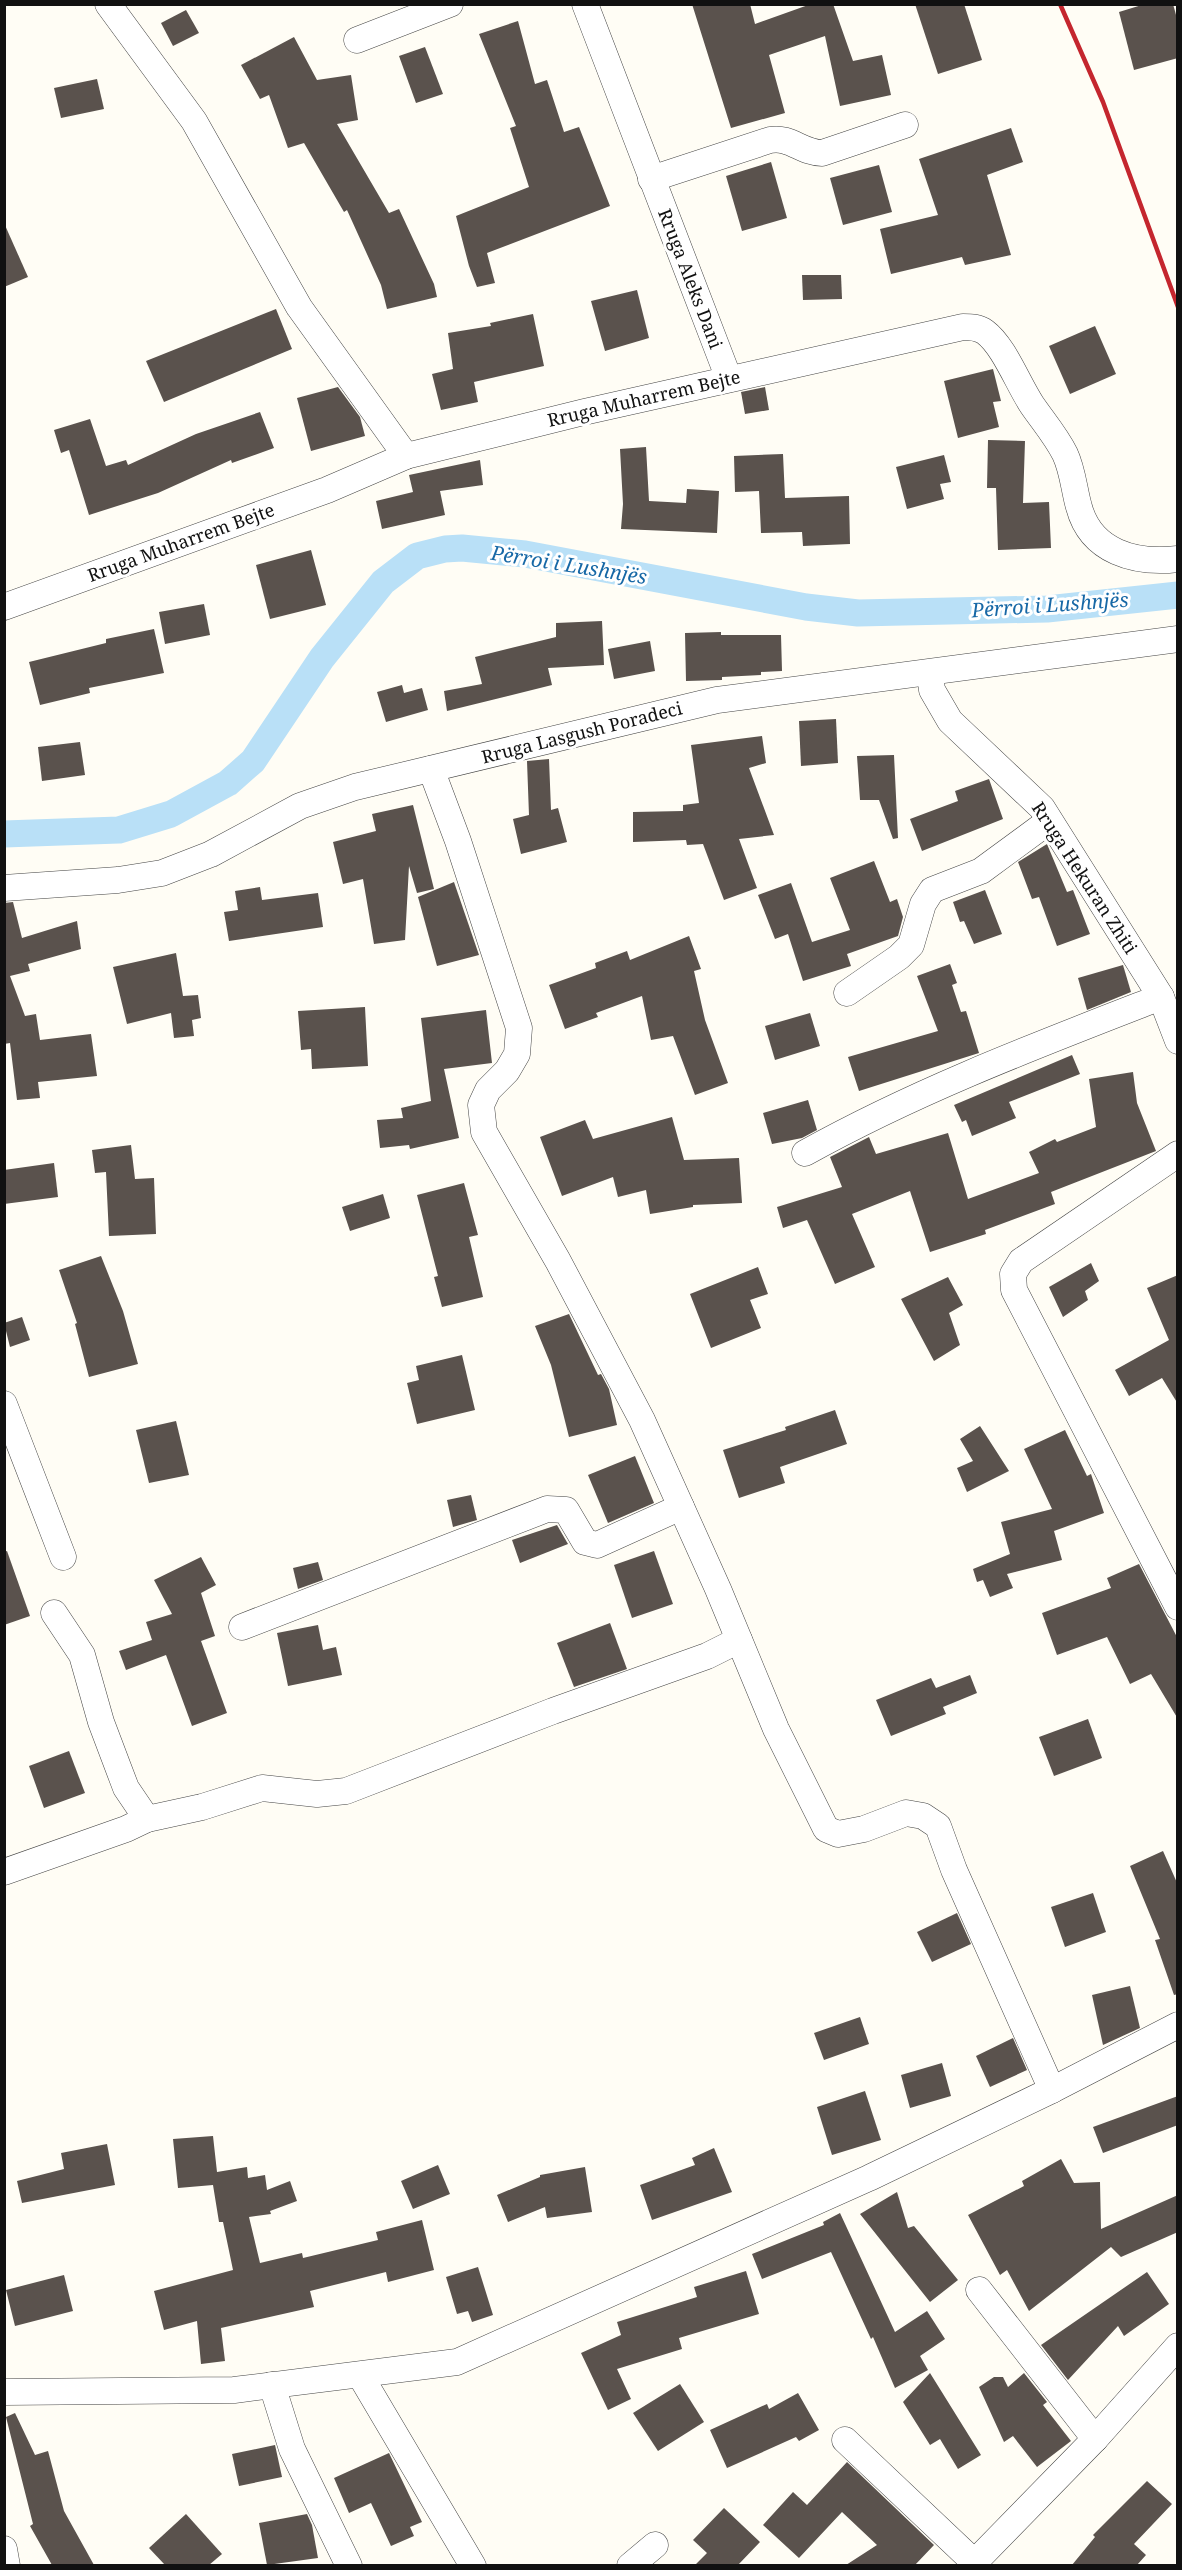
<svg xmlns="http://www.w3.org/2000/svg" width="1182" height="2570" font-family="'Noto Serif',serif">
  <rect width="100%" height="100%" fill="#fffdf5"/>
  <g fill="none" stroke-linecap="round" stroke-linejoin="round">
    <polyline stroke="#b9e0f7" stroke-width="27" points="4,834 119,830 171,814 228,783 253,761 322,658 383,582 417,556 445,549 462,548 525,554 806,607 858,613 1047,609 1178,595"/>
  </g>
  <g fill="#5a524d">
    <polygon points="692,4 750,4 755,24 811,4 833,4 853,61 882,55 891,95 840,106 825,36 769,55 785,113 731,128"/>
    <polygon points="915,4 964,4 982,60 938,74"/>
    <polygon points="1145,4 1173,4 1178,22 1178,58 1134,70 1119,12"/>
    <polygon points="186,10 199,33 173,46 161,23"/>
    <polygon points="518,21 535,84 547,80 564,132 579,127 610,206 487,253 495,283 477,287 469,266 456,216 529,187 510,128 516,126 479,34"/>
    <polygon points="294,37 317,80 351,75 358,120 337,124 389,213 399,209 434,284 437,297 387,309 381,285 347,210 344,212 304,143 288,148 269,95 260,99 241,65"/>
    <polygon points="425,47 443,94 416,103 399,56"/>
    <polygon points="97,79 104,109 61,118 54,88"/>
    <polygon points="1011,128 1023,162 987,175 1011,255 965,265 962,257 891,274 880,229 938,215 919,159"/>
    <polygon points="771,162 787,218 742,231 726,176"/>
    <polygon points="879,165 892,212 843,225 830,178"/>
    <polygon points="4,223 28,277 4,287"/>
    <polygon points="802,275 841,275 842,299 803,300"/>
    <polygon points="637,290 649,338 605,351 591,301"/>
    <polygon points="276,309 292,349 164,402 146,361"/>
    <polygon points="533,314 544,366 474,382 478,402 441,410 432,374 453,369 448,333 491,326 490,323"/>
    <polygon points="1095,326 1116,374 1070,394 1049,346"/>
    <polygon points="993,369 1001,401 993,402 999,427 958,438 944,381"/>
    <polygon points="338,387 360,417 365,436 311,451 297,398"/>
    <polygon points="765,387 769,410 745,414 741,392"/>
    <polygon points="260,412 274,448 232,463 231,460 158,493 89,515 69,450 61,453 54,430 90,419 106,466 126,460 128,465 196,434"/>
    <polygon points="988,440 1025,441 1023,503 1049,502 1051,548 998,550 996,488 987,488"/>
    <polygon points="646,447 649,501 686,503 687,489 719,491 717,533 621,529 623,504 620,449"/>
    <polygon points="783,454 785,498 849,496 850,544 803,546 802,532 761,533 759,491 735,492 734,456"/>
    <polygon points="944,455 951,482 940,484 944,499 907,509 896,467"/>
    <polygon points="480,460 483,485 440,491 445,515 382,529 376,501 413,492 409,475"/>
    <polygon points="311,550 326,605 270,619 256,565"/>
    <polygon points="204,604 210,635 165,644 159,612"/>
    <polygon points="602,621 604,665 548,668 552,685 447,711 444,691 482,684 475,657 556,637 556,623"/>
    <polygon points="154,629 164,673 89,688 90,693 40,705 29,662 106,643 106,639"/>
    <polygon points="721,632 721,635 781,635 782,671 761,672 761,675 722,677 722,680 686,681 685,633"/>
    <polygon points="650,641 655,671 614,679 608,649"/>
    <polygon points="402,685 404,693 422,688 428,710 386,722 377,692"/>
    <polygon points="836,719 838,763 801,766 799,721"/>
    <polygon points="762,736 766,763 749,768 774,835 739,839 757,888 724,900 703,844 687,845 686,840 633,842 633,812 683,811 683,805 699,803 691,745"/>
    <polygon points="80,742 85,775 42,781 38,747"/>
    <polygon points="894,755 898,838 893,839 879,800 860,800 857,756"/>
    <polygon points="549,759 551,810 558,808 567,842 521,854 513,819 529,815 527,761"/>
    <polygon points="989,779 1003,819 922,851 910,819 958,801 955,791"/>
    <polygon points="413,805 434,889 417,893 409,866 405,940 374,944 363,879 343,884 333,842 376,831 372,814"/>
    <polygon points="1047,844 1067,892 1073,890 1090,934 1057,946 1039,897 1032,899 1018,862"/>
    <polygon points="874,861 890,902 897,899 903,917 898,936 847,954 851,966 803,981 788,934 775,939 758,895 791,883 812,942 850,930 830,878"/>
    <polygon points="454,882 479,955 437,966 418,897"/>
    <polygon points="260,887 262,900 318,893 323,927 229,941 224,912 238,910 235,891"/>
    <polygon points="985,890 1002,934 974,944 964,921 960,922 953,902"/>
    <polygon points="13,902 22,938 77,921 81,949 28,964 30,971 10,976 25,1016 36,1014 40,1040 91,1034 97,1076 38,1082 40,1098 17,1100 10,1043 4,1044 4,903"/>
    <polygon points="689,936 701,969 694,971 705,1020 728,1083 695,1095 673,1036 651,1040 642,996 596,1013 598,1017 565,1029 549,985 596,968 595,963 627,951 630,960"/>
    <polygon points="176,953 183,996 198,995 201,1018 192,1020 194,1036 174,1038 171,1013 127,1024 113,967"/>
    <polygon points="950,964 957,983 952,985 961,1012 966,1011 979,1053 859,1091 848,1057 938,1031 917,976"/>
    <polygon points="1123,965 1131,992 1087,1010 1078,978"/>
    <polygon points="365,1007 368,1066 312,1069 311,1049 301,1050 298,1011"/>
    <polygon points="486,1010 492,1063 444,1069 459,1138 410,1149 409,1145 380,1148 377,1120 403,1118 401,1108 431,1101 421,1018"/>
    <polygon points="810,1013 820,1046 775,1060 765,1026"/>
    <polygon points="1072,1055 1080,1074 1009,1102 1016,1118 972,1136 966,1120 962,1122 954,1105"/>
    <polygon points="1133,1072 1137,1103 1156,1151 1051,1192 1055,1204 985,1230 986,1234 930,1252 910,1191 852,1214 875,1267 835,1284 807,1220 783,1228 777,1207 842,1187 830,1157 869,1137 876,1154 948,1133 968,1199 1039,1173 1029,1152 1055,1139 1057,1142 1096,1127 1089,1079"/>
    <polygon points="808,1100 817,1130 802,1138 772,1144 763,1113"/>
    <polygon points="672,1117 684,1160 739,1158 742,1203 693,1205 693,1207 650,1214 646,1190 618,1197 613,1177 562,1196 540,1137 585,1120 593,1139"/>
    <polygon points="131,1145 135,1179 154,1178 156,1234 109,1236 106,1172 95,1173 92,1150"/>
    <polygon points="54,1163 58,1197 4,1204 4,1170"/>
    <polygon points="464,1183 478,1235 469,1237 483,1297 442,1307 434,1277 438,1276 417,1195"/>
    <polygon points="383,1194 390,1218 350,1231 342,1207"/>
    <polygon points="101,1256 123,1311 138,1364 89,1377 75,1324 77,1323 59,1270"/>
    <polygon points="1091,1263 1099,1281 1085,1291 1088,1300 1063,1317 1049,1287"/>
    <polygon points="758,1267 768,1294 750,1300 761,1328 711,1348 690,1294"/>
    <polygon points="1178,1275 1178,1404 1162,1378 1129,1396 1115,1370 1169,1340 1147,1288"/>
    <polygon points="948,1277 963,1305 949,1313 960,1345 934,1361 901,1299"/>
    <polygon points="569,1314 598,1375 601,1374 609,1389 617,1425 569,1437 551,1365 535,1326"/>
    <polygon points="22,1317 30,1340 10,1347 4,1323"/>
    <polygon points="462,1355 475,1410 417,1424 407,1383 419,1380 416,1366"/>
    <polygon points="835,1410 847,1444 780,1467 785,1483 739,1498 723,1450 786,1430 785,1427"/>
    <polygon points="176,1421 189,1475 149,1483 136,1430"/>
    <polygon points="980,1426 1009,1471 967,1492 957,1468 973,1461 960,1439"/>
    <polygon points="1065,1430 1087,1476 1091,1474 1104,1513 1054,1531 1062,1560 1007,1574 1013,1588 990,1597 983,1580 977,1582 973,1569 1010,1554 1001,1522 1052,1509 1024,1449"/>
    <polygon points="635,1456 654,1503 608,1523 588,1475"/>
    <polygon points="471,1495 477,1520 453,1527 447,1500"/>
    <polygon points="557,1525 568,1544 520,1563 512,1540"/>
    <polygon points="7,1551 30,1616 4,1625 4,1552"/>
    <polygon points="654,1551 673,1604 632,1618 614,1565"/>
    <polygon points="201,1557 216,1585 201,1593 215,1636 201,1641 227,1713 192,1726 166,1655 126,1670 119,1651 152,1640 146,1622 172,1614 154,1580"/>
    <polygon points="318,1562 323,1580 298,1589 293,1568"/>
    <polygon points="1139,1564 1178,1639 1178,1719 1151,1674 1130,1684 1107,1637 1057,1655 1042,1613 1111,1588 1107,1578"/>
    <polygon points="610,1623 627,1669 574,1687 557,1643"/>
    <polygon points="318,1625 323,1650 336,1647 342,1675 288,1686 277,1633"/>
    <polygon points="970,1675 977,1693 943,1707 946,1714 891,1736 876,1700 931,1678 936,1688"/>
    <polygon points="1088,1719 1102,1758 1054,1776 1039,1737"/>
    <polygon points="69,1751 85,1793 44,1808 29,1766"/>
    <polygon points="1163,1851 1178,1885 1178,1994 1174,1995 1155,1940 1160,1939 1130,1866"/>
    <polygon points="1093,1893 1106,1932 1065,1947 1051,1907"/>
    <polygon points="957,1913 971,1944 932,1962 917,1932"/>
    <polygon points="1130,1986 1140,2028 1103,2045 1092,1995"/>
    <polygon points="860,2017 869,2044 824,2060 814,2033"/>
    <polygon points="1013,2038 1027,2070 990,2087 976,2056"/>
    <polygon points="942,2063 951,2096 910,2108 901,2075"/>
    <polygon points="865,2091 881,2140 832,2155 817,2107"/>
    <polygon points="1178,2096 1178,2125 1103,2153 1093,2127"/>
    <polygon points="213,2136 217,2172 247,2167 248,2178 265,2175 267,2190 290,2181 297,2201 270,2211 271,2214 249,2217 260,2263 302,2253 303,2258 378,2240 376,2232 422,2220 434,2270 388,2282 386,2272 310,2291 314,2307 221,2328 225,2361 201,2364 197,2321 164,2330 154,2291 233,2270 223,2222 219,2222 213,2185 178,2188 173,2139"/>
    <polygon points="107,2144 115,2185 22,2203 17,2181 64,2169 61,2153"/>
    <polygon points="714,2148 732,2192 652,2220 640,2185 695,2165 692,2158"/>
    <polygon points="1061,2159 1074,2183 1100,2182 1101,2229 1178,2195 1178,2232 1121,2257 1111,2247 1029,2311 1007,2270 1000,2275 968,2215 1024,2186 1022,2181"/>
    <polygon points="438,2165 450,2194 413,2209 401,2181"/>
    <polygon points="585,2167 592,2212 547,2218 545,2207 508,2222 497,2195 540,2177 540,2175"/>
    <polygon points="897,2192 908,2228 914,2226 958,2280 930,2302 860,2214"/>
    <polygon points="840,2213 895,2332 927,2311 945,2339 920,2356 928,2370 895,2388 873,2337 871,2339 831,2252 762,2279 752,2254 824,2225 823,2222"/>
    <polygon points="478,2267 493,2315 472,2322 468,2311 457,2314 446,2277"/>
    <polygon points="746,2271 759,2314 679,2338 682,2349 617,2369 631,2399 608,2410 581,2353 621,2335 617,2322 697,2297 694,2287"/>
    <polygon points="1147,2272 1169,2304 1124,2336 1118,2326 1068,2380 1041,2345"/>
    <polygon points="64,2275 73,2311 15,2326 6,2290"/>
    <polygon points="930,2373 981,2455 958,2469 940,2439 930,2445 903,2402"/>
    <polygon points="1024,2373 1047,2402 1043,2405 1071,2441 1037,2467 1013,2436 1004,2442 979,2387 994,2377 1003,2377 1008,2387"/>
    <polygon points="680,2384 704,2422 658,2451 633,2413"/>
    <polygon points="798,2393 819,2430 799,2441 796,2437 727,2468 710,2430 767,2404 769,2409"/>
    <polygon points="15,2413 35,2455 48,2451 64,2511 94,2565 52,2565 30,2526 33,2524 6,2417"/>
    <polygon points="275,2445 282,2477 239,2486 232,2454"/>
    <polygon points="389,2453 422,2522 410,2527 414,2536 391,2546 371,2503 349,2513 334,2478"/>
    <polygon points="847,2462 934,2545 915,2565 846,2565 877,2545 842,2512 799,2558 763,2525 793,2492 807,2505"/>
    <polygon points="1147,2481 1172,2504 1134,2544 1146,2555 1137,2565 1072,2565 1095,2537 1093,2535"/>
    <polygon points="724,2508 760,2542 738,2565 695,2565 707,2553 693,2540"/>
    <polygon points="186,2514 222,2554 209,2565 165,2565 149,2548"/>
    <polygon points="307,2514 312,2525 318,2558 267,2565 259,2523"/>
  </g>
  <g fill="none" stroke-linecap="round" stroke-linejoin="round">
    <g stroke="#444" stroke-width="27">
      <g id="minor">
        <polyline points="108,4 194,121 299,307 406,456"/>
        <polyline points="585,4 729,379"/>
        <polyline points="357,40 450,4"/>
        <path d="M651 179 770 140C790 136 802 153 822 153L905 125"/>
        <path d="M4 607 327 490 406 456 584 412 963 327C971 327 978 327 985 332 1004 346 1018 384 1032 405 1043 421 1056 436 1065 454 1073 471 1074 490 1079 507 1091 552 1135 564 1178 559"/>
        <polyline points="930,673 932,690 950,721 1042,808 1161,997 1178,1041"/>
        <polyline points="431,769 458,841 519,1028 517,1054 507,1071 488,1090 481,1105 484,1132 558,1261 642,1420 718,1589 776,1729 826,1829 838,1834 864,1829 906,1813 923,1816 938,1826 954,1870 1052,2090"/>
        <polyline points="4,888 118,880 162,873 211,854 300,806 355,787 717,700 1178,639"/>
        <polyline points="847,993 899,957 911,945 923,904 932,890 981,871 1049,821"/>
        <path d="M805 1153C918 1090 1040 1044 1161 997"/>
        <polyline points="1178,1154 1021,1261 1013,1274 1014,1290 1178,1607"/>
        <polyline points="4,1404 63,1557"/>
        <polyline points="54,1613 82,1655 101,1722 118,1767 126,1788 147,1819"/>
        <polyline points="242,1627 547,1509 566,1510 585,1542 597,1545 681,1507"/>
        <polyline points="4,1872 126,1829 147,1819 202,1807 262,1788 317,1794 346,1791 553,1711 707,1656 739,1640"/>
        <polyline points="979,2290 1095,2439"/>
        <polyline points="360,2375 473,2566"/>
        <polyline points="272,2385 292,2449 349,2566"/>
        <polyline points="4,2392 234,2390 457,2362 869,2178 1052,2090 1178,2025"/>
        <polyline points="845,2440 974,2562"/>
        <polyline points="4,2549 7,2566"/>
        <polyline points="630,2566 655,2545"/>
        <polyline points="971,2566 1095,2439 1178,2346"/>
      </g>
    </g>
    <use href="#minor" stroke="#fff" stroke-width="26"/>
    <polyline stroke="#c4262e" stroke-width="4.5" points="1060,4 1103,102 1178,307"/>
  </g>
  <g text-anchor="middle" stroke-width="6" stroke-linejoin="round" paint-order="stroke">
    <g font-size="18" fill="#111" stroke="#fff">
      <text transform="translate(690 279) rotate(69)" y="6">Rruga Aleks Dani</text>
      <text transform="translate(644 399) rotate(-13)" y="6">Rruga Muharrem Bejte</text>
      <text transform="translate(181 543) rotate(-20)" y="6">Rruga Muharrem Bejte</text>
      <text transform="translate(582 733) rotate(-14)" y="6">Rruga Lasgush Poradeci</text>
      <text transform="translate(1084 878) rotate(57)" y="6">Rruga Hekuran Zhiti</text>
    </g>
    <g font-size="20" font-style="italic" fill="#1768a6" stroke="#fff">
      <text transform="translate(569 565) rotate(9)" y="7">Përroi i Lushnjës</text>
      <text transform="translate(1050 605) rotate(-4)" y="7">Përroi i Lushnjës</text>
    </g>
  </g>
  <rect width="1182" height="2570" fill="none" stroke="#111111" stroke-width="12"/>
</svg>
